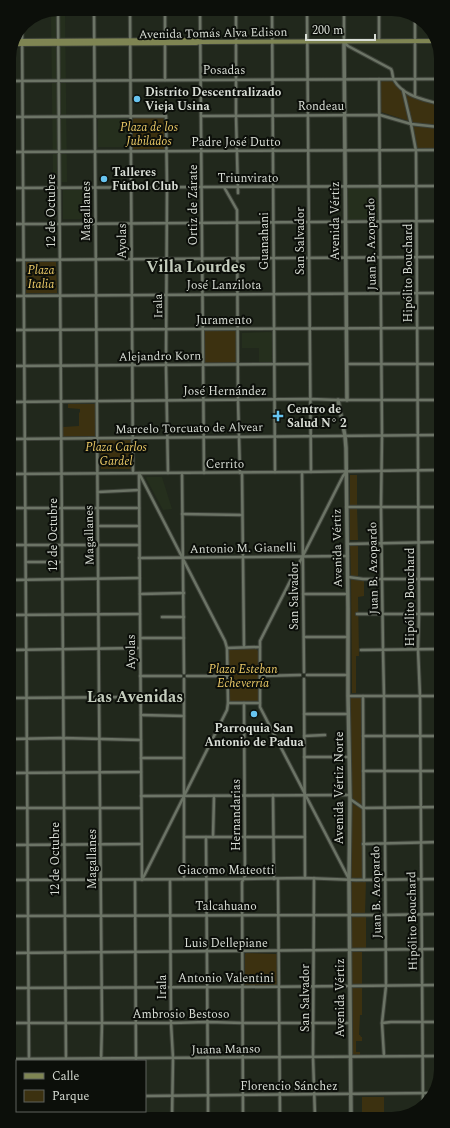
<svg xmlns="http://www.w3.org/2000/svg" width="450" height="1128" font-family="Spectral,serif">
  <rect width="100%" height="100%" fill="#21281c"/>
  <g fill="#252f1d">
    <polygon points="58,9 65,9 67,182 53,182 51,12"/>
    <polygon points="99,119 127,119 128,120 128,147 98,147 98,120"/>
    <polygon points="345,186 380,186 380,221 345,222"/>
    <rect x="63" y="190" width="29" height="29"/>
    <polygon points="271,332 272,334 272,362 259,362 259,348 242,348 242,333"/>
    <polygon points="147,477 162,477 172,509 163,510 146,478"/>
  </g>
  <g fill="#3c3110">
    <polygon points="382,81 393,81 405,93 439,106 439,149 417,149 412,122 381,112 380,82"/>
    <polygon points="135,117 163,118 165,120 164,149 135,150 133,149 133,119"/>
    <polygon points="26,261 56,261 57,293 26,293"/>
    <polygon points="202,329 238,329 238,364 203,364"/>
    <polygon points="68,404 95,404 96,436 63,437 63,427 79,426 79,413 80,412 80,409 68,408"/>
    <polygon points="100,439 131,439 131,469 101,469"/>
    <rect x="350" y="475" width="7" height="31"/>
    <polygon points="350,508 357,508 358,540 350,540"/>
    <polygon points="350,545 358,545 358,578 351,576"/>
    <polygon points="351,579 364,580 364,596 358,597 359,656 356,656 356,693 352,693"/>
    <polygon points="231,649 256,649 258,651 259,700 257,702 230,702 229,701 228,651"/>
    <polygon points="350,697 361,697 362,806 351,800"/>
    <polygon points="351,803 362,809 362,881 366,881 365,914 351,913"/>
    <polygon points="351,916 366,917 366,950 352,950"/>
    <polygon points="352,952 362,952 362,1015 360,1015 359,1035 360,1035 361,1037 362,1037 362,1041 356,1041 356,1052 360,1052 360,1056 352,1056"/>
    <polygon points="246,953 277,954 277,985 245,986 245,954"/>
    <rect x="362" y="1097" width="22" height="20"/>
  </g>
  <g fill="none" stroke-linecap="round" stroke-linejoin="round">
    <g stroke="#3c4138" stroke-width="4.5">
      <g id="minor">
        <polyline points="58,9 66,1061"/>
        <polyline points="94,9 99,697 102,1023 101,1061"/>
        <polyline points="130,9 133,473"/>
        <polyline points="165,9 165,80"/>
        <polyline points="200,9 204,473"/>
        <polyline points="236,9 236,115 238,193"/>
        <polyline points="272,9 275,472"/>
        <polyline points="307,9 311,472"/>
        <path d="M344 9V42L348 46 391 69C393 72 392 77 394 80 403 96 423 99 439 104"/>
        <polyline points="379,9 379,41"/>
        <polyline points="415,16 415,96"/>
        <polyline points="22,26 29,1061"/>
        <polyline points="379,79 382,435 381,507 383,650 384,696 385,843 386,986 382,1023 384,1056"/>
        <polyline points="9,81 439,79"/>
        <polyline points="403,90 411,124 416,151 419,614 418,649 420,696 423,1106"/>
        <polyline points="201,116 380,115 411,124 439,127"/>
        <polyline points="9,117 166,116 167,187 166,365 168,473"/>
        <polyline points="9,152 439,150"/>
        <polyline points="224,187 237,210 238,400 240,473"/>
        <polyline points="9,188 439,186"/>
        <polyline points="9,224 60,224 439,221"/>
        <polyline points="10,260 439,257"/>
        <polyline points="10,296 439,293"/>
        <polyline points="10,330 439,328"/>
        <polyline points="347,364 439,364"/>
        <polyline points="10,366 310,364"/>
        <polyline points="10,402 310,399 338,400 439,400"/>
        <polyline points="10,439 439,435"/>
        <polyline points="302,472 304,672"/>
        <polyline points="346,472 343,476 260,641 260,707 261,709 349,879"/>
        <polyline points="139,473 225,641 227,648 228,703 227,710 142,880"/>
        <polyline points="182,473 184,673"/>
        <polyline points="242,473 244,647"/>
        <polyline points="10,474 302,472 440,470"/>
        <polyline points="139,474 142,879"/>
        <polyline points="98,492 139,490"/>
        <polyline points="346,507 440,507"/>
        <polyline points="10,508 139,508"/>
        <polyline points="182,514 242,515"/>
        <polyline points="98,526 139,526"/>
        <polyline points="347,544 440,542"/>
        <polyline points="10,545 139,545"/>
        <polyline points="139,558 348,556"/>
        <polyline points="26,562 62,562"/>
        <polyline points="348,577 363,579 440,579"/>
        <polyline points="10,580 140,578"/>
        <polyline points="140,594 184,593"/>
        <polyline points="303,594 347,594"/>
        <polyline points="357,614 440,614"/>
        <polyline points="10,615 140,614"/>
        <polyline points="162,617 184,617"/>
        <polyline points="304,637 348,637"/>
        <polyline points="140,638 184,638"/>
        <polyline points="227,648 260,647"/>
        <polyline points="10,650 140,648"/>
        <polyline points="361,650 440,649"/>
        <polyline points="307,675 347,675"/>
        <polyline points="140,676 181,676"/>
        <polyline points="187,676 227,676"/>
        <polyline points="260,676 300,675"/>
        <polyline points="184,679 184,879"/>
        <polyline points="304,679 305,878"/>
        <polyline points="348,696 440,696"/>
        <polyline points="363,696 364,880"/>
        <polyline points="11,698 140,697"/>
        <polyline points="228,703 260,703"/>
        <polyline points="304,714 348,714"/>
        <polyline points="141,715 184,716"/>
        <polyline points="304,736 325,735"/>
        <polyline points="363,736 440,736"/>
        <polyline points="11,739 63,738 141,740"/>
        <polyline points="304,757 349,757"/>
        <polyline points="141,758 184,758"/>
        <polyline points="363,771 440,771"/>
        <polyline points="11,773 141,772"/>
        <polyline points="273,795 274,879"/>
        <polyline points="141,796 350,795"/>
        <polyline points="350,799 363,808 440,807"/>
        <polyline points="11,808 141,808"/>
        <polyline points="184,837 305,837"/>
        <polyline points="206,837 208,1095 208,1118"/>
        <polyline points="213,837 214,796"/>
        <polyline points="363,844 440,842"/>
        <polyline points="11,845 141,844"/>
        <polyline points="314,878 313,1057 315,1117"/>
        <polyline points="278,879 280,1117"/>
        <polyline points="11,880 243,879 305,878 356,880 441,879"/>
        <polyline points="135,880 136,1061"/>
        <polyline points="170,880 171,1023 173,1058 172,1118"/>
        <polyline points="11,916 385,915 441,914"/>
        <polyline points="11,953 441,949"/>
        <polyline points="11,988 243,987 441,985"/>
        <polyline points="11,1023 171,1023 208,1022 243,1023 350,1023"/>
        <polyline points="382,1023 391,1022 441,1022"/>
        <polyline points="11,1059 441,1056"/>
        <polyline points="145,1096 433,1093"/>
        <polyline points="66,1111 66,1119"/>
        <polyline points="101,1111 101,1119"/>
        <polyline points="137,1111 137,1118"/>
        <polyline points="243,1118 242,882 245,876 244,703"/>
      </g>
    </g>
    <g stroke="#3c4138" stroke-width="5.5">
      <g id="tertiary">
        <polyline points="344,42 347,400"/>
        <polyline points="338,400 345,436 346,448 348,608 348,696 350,799 349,879 351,1117"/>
      </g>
    </g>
    <g stroke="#3c4138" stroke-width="6">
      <g id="secondary">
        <polyline points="15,41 197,40 200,41"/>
        <polyline points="14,44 196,43 201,42 437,41"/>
      </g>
    </g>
    <use href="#minor" stroke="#6c7466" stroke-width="2.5"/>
    <use href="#tertiary" stroke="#6c7466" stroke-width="3.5"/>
    <use href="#secondary" stroke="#7f8553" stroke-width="4"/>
  </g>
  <g fill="#67c4f0" stroke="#0c0f0a" stroke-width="1.5">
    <circle cx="137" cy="99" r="4"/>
    <circle cx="104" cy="179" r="4"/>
    <path d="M276 410h4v4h4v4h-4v4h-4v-4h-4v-4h4z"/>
    <circle cx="254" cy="714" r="4"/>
  </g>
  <g text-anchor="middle" stroke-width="4" stroke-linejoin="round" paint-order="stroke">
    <g font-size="12" fill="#d9ded6" stroke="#0c0f0a">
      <text transform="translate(213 33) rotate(-1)" y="4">Avenida Tomás Alva Edison</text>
      <text x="224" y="74">Posadas</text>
      <text x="321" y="110">Rondeau</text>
      <text x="236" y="146">Padre José Dutto</text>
      <text x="248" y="182">Triunvirato</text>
      <text transform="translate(193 205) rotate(-90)" y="4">Ortiz de Zárate</text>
      <text transform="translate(51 211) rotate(-90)" y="4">12 de Octubre</text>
      <text transform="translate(86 211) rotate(-90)" y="4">Magallanes</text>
      <text transform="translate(335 221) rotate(-90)" y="4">Avenida Vértiz</text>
      <text transform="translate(122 241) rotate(-90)" y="4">Ayolas</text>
      <text transform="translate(264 241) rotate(-90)" y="4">Guanahani</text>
      <text transform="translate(300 241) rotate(-90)" y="4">San Salvador</text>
      <text transform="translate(371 244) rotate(-91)" y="4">Juan B. Azopardo</text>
      <text transform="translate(408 273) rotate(-90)" y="4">Hipólito Bouchard</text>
      <text x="224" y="289">José Lanzilota</text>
      <text transform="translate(158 306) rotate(-91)" y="4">Irala</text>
      <text x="224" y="324">Juramento</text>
      <text transform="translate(160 356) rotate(-1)" y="4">Alejandro Korn</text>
      <text x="225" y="395">José Hernández</text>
      <text transform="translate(189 428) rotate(-1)" y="4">Marcelo Torcuato de Alvear</text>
      <text x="225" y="468">Cerrito</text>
      <text transform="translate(53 535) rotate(-90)" y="4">12 de Octubre</text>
      <text transform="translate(89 535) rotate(-91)" y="4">Magallanes</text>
      <text transform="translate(243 548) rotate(-1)" y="4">Antonio M. Gianelli</text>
      <text transform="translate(337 548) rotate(-91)" y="4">Avenida Vértiz</text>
      <text transform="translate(373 568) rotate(-91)" y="4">Juan B. Azopardo</text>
      <text transform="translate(294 596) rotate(-90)" y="4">San Salvador</text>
      <text transform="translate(410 597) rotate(-90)" y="4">Hipólito Bouchard</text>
      <text transform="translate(131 652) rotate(-90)" y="4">Ayolas</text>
      <text transform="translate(339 788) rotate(-90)" y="4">Avenida Vértiz Norte</text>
      <text transform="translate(236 815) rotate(-90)" y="4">Hernandarias</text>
      <text transform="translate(55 859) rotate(-90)" y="4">12 de Octubre</text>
      <text transform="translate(92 859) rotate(-90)" y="4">Magallanes</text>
      <text x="226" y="874">Giacomo Mateotti</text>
      <text transform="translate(376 892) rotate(-91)" y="4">Juan B. Azopardo</text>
      <text x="226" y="910">Talcahuano</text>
      <text transform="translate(412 921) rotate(-91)" y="4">Hipólito Bouchard</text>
      <text x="226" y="947">Luis Dellepiane</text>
      <text x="226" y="982">Antonio Valentini</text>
      <text transform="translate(162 987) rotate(-90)" y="4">Irala</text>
      <text transform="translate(305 998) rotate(-90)" y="4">San Salvador</text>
      <text transform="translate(340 998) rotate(-90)" y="4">Avenida Vértiz</text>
      <text x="181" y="1018">Ambrosio Bestoso</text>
      <text transform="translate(226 1049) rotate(-1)" y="4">Juana Manso</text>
      <text x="289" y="1090">Florencio Sánchez</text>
    </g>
    <g font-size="12" font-weight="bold" fill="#d9ded6" stroke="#0c0f0a" text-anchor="start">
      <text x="145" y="96">Distrito Descentralizado<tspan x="145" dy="14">Vieja Usina</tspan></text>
      <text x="112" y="176">Talleres<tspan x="112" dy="14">Fútbol Club</tspan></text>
      <text x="287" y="413">Centro de<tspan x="287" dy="14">Salud N° 2</tspan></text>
      <text x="254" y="732" text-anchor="middle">Parroquia San<tspan x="254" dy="14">Antonio de Padua</tspan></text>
    </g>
    <g font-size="12" font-style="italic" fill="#ecca67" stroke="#0c0f0a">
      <text x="149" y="131">Plaza de los<tspan x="149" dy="14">Jubilados</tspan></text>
      <text x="41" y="274">Plaza<tspan x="41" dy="14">Italia</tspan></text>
      <text x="116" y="451">Plaza Carlos<tspan x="116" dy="14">Gardel</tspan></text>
      <text x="243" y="673">Plaza Esteban<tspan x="243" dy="14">Echeverría</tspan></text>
    </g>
    <g font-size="16" font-weight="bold" fill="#c4cdbd" stroke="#0c0f0a">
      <text x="196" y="272">Villa Lourdes</text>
      <text x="135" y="702">Las Avenidas</text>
    </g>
  </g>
  <path d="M0 0H450V1128H0ZM58 16H392A42 42 0 0 1 434 58V1070A42 42 0 0 1 392 1112H58A42 42 0 0 1 16 1070V58A42 42 0 0 1 58 16Z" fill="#0c0f0a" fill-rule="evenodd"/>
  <rect x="16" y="1060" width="130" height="52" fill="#0c0f0a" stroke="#5e625c"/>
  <rect x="24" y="1073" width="20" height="6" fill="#7f8553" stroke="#5e625c"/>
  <text x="52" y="1080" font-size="12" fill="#d9ded6">Calle</text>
  <rect x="24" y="1090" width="20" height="12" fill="#3c3110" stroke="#5e625c"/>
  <text x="52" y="1100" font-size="12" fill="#d9ded6">Parque</text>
  <path d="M306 34v6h69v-6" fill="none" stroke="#d9ded6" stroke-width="2"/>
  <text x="312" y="34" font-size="12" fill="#d9ded6" stroke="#0c0f0a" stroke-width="3" paint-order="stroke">200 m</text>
</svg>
